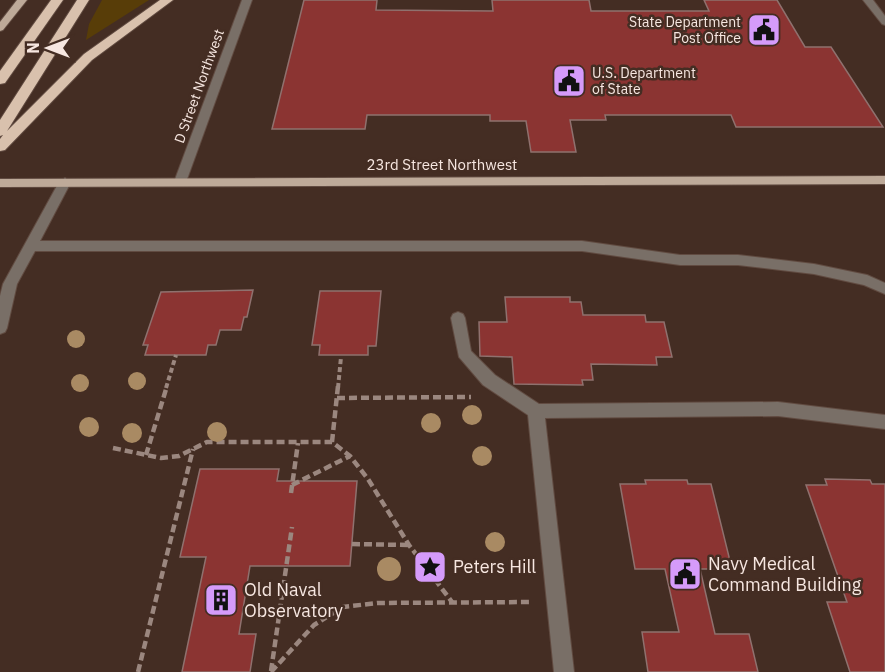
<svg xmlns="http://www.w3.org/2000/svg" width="885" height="672" font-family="'IBM Plex Sans',sans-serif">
  <rect width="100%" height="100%" fill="#442d23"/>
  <polygon fill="#583d08" points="102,0 149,0 86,40 89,24"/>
  <g fill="#8b3432" stroke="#8f716e" stroke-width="1.5">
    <polygon points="304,0 377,0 376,10 493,11 492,0 589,0 591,11 709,11 704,0 777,0 805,47 831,47 883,127 736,127 731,115 605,115 606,120 570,120 576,152 531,152 526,121 490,121 490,115 367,115 365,129 272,129"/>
    <polygon points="253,290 247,317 244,317 241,330 220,330 216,345 208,345 206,355 145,355 148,345 143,345 161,292"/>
    <polygon points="320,291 381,291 376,346 368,346 368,355 319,355 320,345 312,345"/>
    <polygon points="505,297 570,297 570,302 581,302 583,315 645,315 646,322 664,322 672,357 656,357 657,365 591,364 593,380 582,380 583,385 514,384 512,357 480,356 479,322 507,322"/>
    <polygon points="200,469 279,469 277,481 357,481 350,566 250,566 239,634 256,634 250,672 182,672 206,557 180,557"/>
    <polygon points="825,479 870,480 872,484 885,484 885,672 850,672 827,602 847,602 806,485 827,485"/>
    <polygon points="645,480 687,480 688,484 711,484 732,569 700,569 715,634 749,634 758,672 648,672 642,632 679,632 665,569 635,569 620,484 646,484"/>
  </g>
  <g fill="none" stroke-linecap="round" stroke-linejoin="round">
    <g stroke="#614b41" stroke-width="2">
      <g id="lane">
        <polygon points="242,0 252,0 186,182 180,186 176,185 174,182"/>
        <polygon points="65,178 71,182 40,241 582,241 680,255 738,255 814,264 867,275 885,283 885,294 864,285 814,274 738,265 680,265 582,251 35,251 17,284 7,328 5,332 0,334 0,296 3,284 59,182"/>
        <polygon points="458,312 463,314 465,318 471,351 495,375 539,404 778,402 885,415 885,429 778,416 545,418 574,672 554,672 528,415 483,385 459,357 451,318 453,314"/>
      </g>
    </g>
    <g stroke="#614b41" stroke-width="2">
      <polygon id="street" points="863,0 873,0 885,16 885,25 882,24"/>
    </g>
    <g stroke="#614b41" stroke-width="2">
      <g id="primary">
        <polygon points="17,0 27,0 3,30 0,31 0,22"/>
        <polygon points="885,176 885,184 0,187 0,179"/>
      </g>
    </g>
    <g stroke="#614b41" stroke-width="2">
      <g id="highway">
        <polygon points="51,0 63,0 5,83 0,84 0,71"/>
        <polygon points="77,0 89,0 7,131 84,54 160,0 173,0 92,60 5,150 0,151 0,139 3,135 0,136 0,120"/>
      </g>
    </g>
    <g stroke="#9b877f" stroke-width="4" stroke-dasharray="5 3" stroke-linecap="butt">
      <polyline points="166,388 176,355"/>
      <polyline points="338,388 341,357"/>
    </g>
    <g stroke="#9b877f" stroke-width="4.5" stroke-dasharray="8 4" stroke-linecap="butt">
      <polyline points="337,398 471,397"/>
      <polyline points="332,442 338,386"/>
      <polyline points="113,448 161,458 179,456 207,442 332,442 350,456 368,479 409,545 452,602"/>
      <polyline points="146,455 167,386"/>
      <polyline points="292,485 350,456"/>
      <polyline points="291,493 298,443"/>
      <polyline points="352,544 408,545"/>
      <polyline points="271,671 292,527"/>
      <polyline points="138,672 193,449"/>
      <polyline points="271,672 314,625 343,607 377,603 532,602"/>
    </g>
    <use href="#lane" fill="#796f67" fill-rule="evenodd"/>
    <use href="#street" fill="#796f67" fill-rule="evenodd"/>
    <use href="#primary" fill="#beaa99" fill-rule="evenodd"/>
    <use href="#highway" fill="#d9c1ad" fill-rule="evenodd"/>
  </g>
  <g fill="#a98a63">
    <circle cx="76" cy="339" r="9"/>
    <circle cx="137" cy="381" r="9"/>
    <circle cx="80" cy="383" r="9"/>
    <circle cx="472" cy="415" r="10"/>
    <circle cx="431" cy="423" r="10"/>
    <circle cx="89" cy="427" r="10"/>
    <circle cx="217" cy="432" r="10"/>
    <circle cx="132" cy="433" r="10"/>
    <circle cx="482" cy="456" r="10"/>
    <circle cx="495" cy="542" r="10"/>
    <circle cx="389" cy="569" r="12"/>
  </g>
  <defs>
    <g id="civic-square" transform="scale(1.725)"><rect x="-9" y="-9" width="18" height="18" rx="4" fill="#d59bfa" stroke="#442d23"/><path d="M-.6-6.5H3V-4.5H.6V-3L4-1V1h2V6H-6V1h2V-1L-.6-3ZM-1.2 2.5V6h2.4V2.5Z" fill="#111"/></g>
    <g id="sight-square" transform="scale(1.725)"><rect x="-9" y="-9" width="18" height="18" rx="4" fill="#d59bfa" stroke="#442d23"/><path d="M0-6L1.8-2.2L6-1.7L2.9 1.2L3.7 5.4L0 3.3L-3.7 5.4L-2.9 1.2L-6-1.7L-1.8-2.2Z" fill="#111"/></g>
    <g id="building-square" transform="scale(1.725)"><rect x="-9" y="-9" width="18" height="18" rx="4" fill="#d59bfa" stroke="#442d23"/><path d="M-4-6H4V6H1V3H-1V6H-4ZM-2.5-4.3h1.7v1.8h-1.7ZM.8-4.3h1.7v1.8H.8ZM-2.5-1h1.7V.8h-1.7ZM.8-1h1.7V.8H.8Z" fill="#111"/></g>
  </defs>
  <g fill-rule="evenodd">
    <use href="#civic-square" x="764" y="30"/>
    <use href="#civic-square" x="569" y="81"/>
    <use href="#sight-square" x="430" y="567"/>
    <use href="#civic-square" x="685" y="574"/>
    <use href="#building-square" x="221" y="600"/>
  </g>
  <g text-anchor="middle" stroke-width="5" stroke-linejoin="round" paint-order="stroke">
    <g font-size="14" fill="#f7e7e1" stroke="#442d23" text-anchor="end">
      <text x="741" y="27">State Department<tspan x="741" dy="16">Post Office</tspan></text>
      <text x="592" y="78" text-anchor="start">U.S. Department<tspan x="592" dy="16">of State</tspan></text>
    </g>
    <g font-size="14" fill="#f7e7e1" stroke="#442d23">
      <text transform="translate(199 86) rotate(-70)" y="5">D Street Northwest</text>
    </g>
    <g font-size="15" fill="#f7e7e1" stroke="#442d23">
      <text x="442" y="170">23rd Street Northwest</text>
    </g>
    <g font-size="18" fill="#f7e7e1" stroke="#442d23" text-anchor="start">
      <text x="708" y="570">Navy Medical<tspan x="708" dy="21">Command Building</tspan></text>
      <text x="453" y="573">Peters Hill</text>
      <text x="244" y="596">Old Naval<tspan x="244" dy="21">Observatory</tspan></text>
    </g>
  </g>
  <g transform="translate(48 48) rotate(270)" stroke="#442d23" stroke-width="4.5" paint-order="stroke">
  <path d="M0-4.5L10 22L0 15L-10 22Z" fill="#f7e7e1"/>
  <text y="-9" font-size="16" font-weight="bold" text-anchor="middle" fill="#f7e7e1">N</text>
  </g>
</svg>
